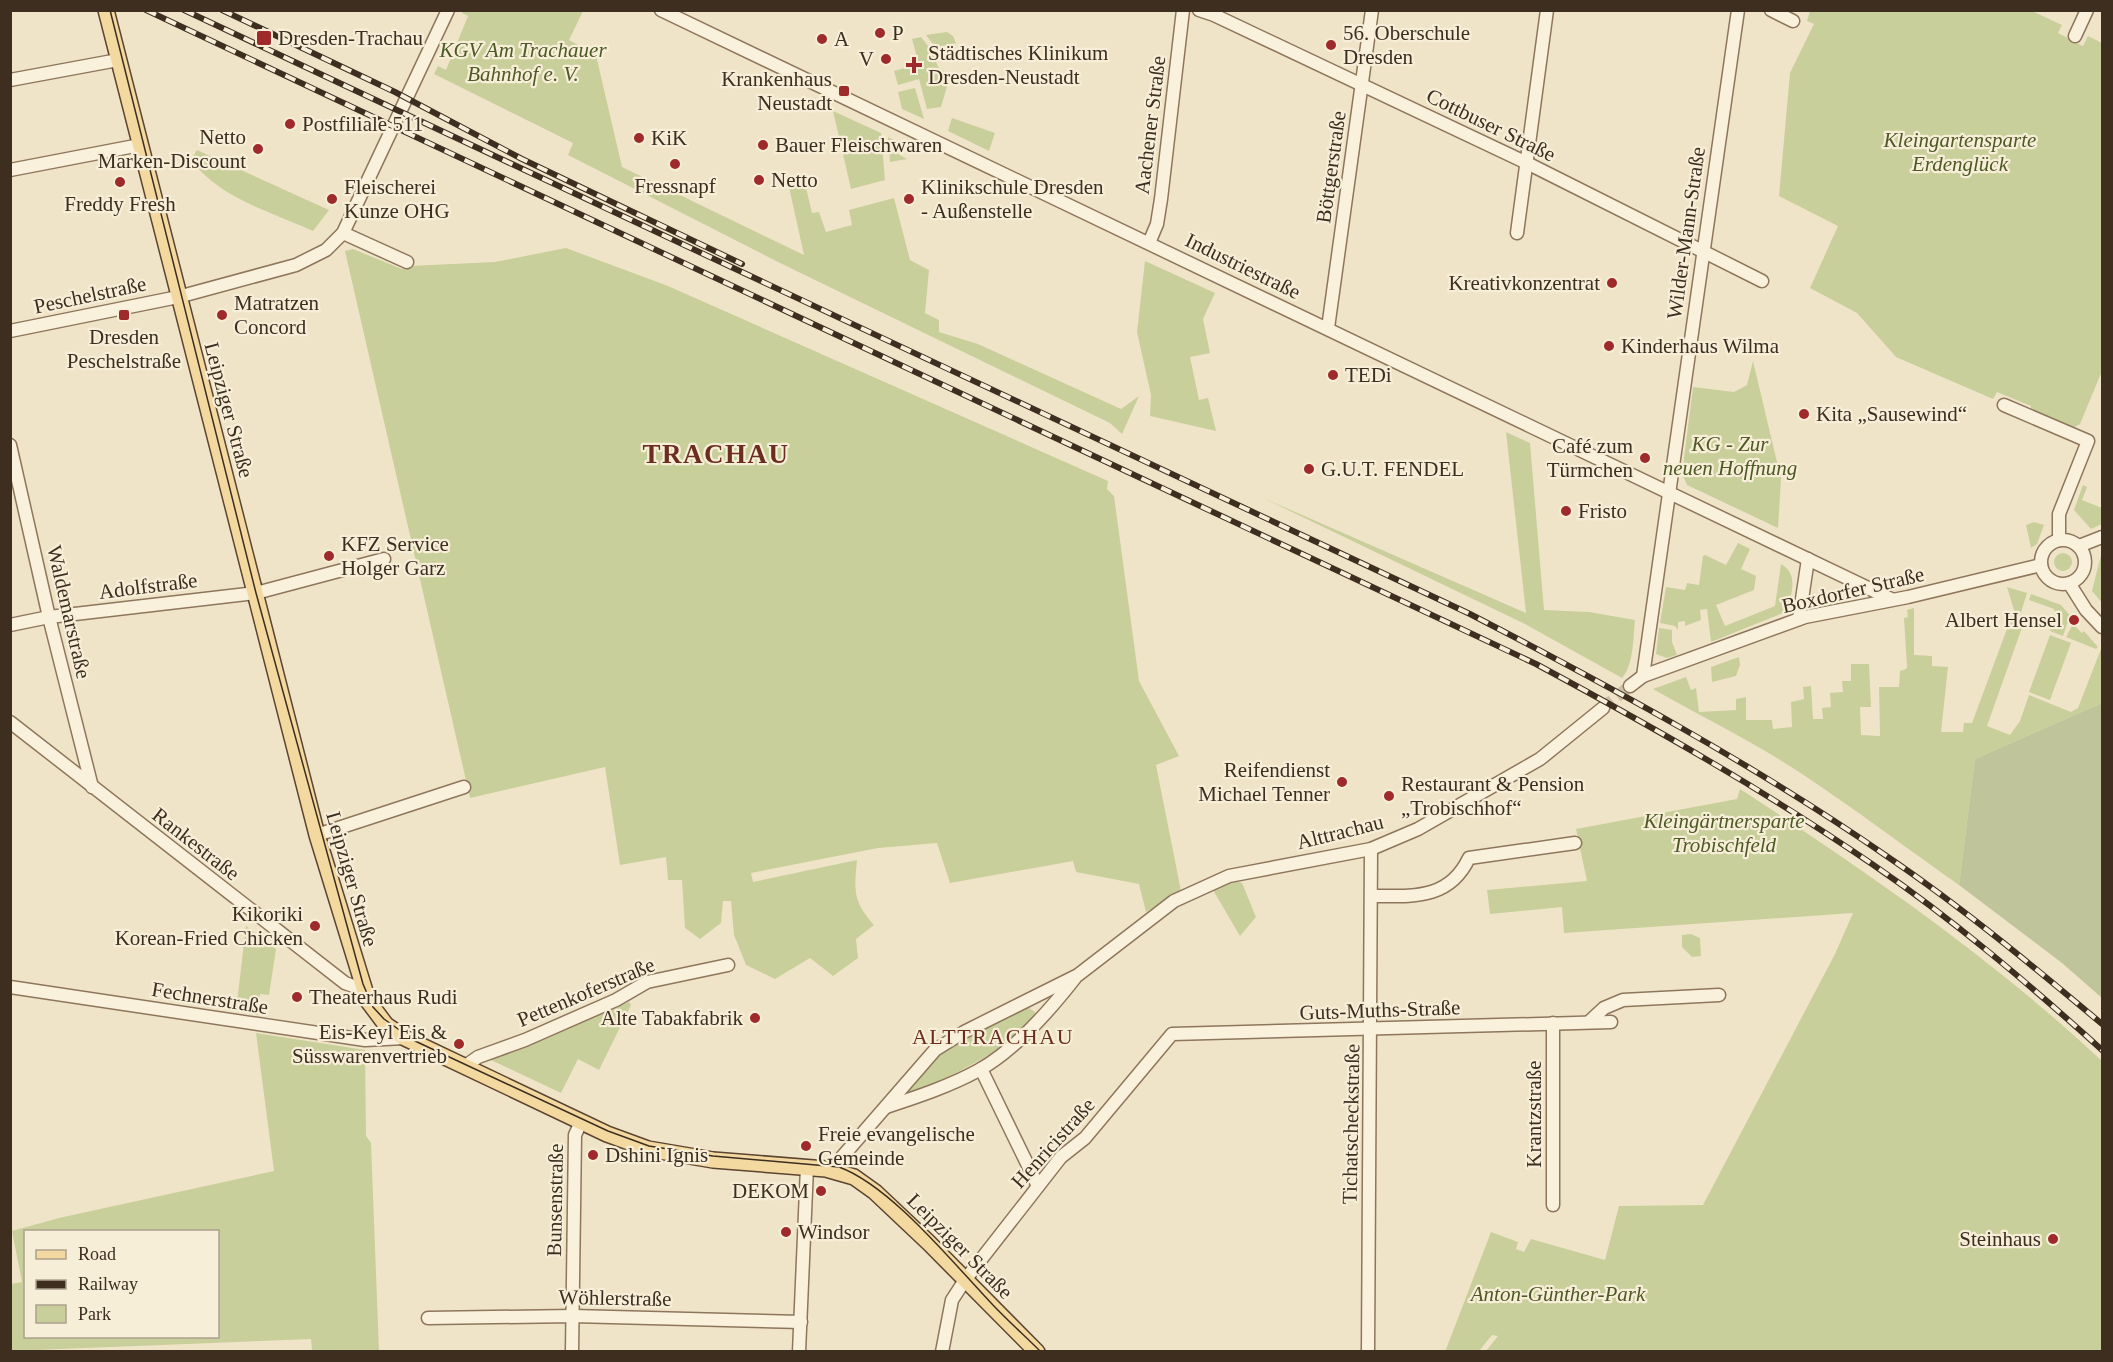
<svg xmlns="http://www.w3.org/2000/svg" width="2113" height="1362" font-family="'Times New Roman',serif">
  <rect width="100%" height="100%" fill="#f0e4c8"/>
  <g fill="#c9cf9b" fill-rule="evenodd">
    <polygon points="463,10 583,11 569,40 596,55 622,167 804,255 787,178 803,175 812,213 819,212 826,232 852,225 849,210 894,198 910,260 929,270 925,313 939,320 939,332 978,344 1121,409 1139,396 1122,434 1110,423 780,263 568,155 573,143 434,74 438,66 446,70 468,16 462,13"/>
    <polygon points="1810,11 2032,11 2062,25 2058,33 2083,46 2088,36 2102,43 2102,371 2080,424 2071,429 2030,412 2031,406 1997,392 1993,399 1896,357 1857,313 1810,288 1838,226 1779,196 1790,73 1814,24 1807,21"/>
    <polygon points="947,32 953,36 956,43 936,48 926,35"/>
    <polygon points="921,37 932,51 938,67 950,76 941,107 927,109 919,79 898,85 894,71 919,64 912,39"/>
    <polygon points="915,88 924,119 902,109 898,92"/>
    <polygon points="833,111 881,133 885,180 851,189"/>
    <polygon points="952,118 995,133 989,151 948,131"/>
    <polygon points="888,137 901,144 898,154 907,159 890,162"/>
    <path d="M197 150 329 210 313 231C271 212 219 198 191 160Z"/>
    <path d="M566 248 668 286 1108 481 1107 489 1114 496 1139 681 1179 756 1156 765 1181 891 1146 912 1139 884 1076 872 1073 861 950 883 937 843 878 848 751 873 753 882 857 860C854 891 853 901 874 925L856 939 858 958 833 976 810 958 775 979 746 965 734 935 731 901H723L721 923 700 939 685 928 682 880H668L666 857 620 865 605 767 470 798 345 251 353 249 402 269 409 266 495 262Z"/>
    <polygon points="1145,261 1215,293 1203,319 1210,353 1190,357 1199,400 1208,398 1216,431 1150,416 1151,395 1137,332"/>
    <polygon points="1753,361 1781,479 1778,528 1687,485 1682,474 1693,387 1734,392 1747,385"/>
    <path d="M1506 432 1530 443 1544 610 1589 612 1635 620C1633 638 1634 664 1622 678L1525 624 1261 497 1526 613Z"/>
    <polygon points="2083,485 2087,487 2082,500 2102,508 2102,524 2091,529 2074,510"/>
    <polygon points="2034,522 2044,525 2037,544 2031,548 2026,525"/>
    <path d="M1738 543 1750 549 1741 569 1756 576 1754 590 1716 605 1725 626 1775 606 1781 564C1799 574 1791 593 1788 611L1711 642 1707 609 1700 610 1701 620 1685 626V621L1678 622V630L1675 626 1660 623 1666 587 1685 590 1687 583 1699 585 1703 556 1705 555 1726 565Z"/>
    <polygon points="2102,551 2102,603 2092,591"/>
    <circle cx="2063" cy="562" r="9"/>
    <path d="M2007 587 2027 593 2019 619 2024 622 1987 726 2010 735 2020 721 2029 695 2071 712 2078 708 2101 649 2102 703 1975 759 1959 885C1906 848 1854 808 1799 772 1752 741 1702 717 1653 689L1686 677 1691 690 1696 688 1699 712 1736 710V699L1746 697V720H1772L1773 729 1792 727 1791 702 1804 699 1803 687 1811 686 1813 719H1823L1822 708 1831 707 1830 693 1843 692 1842 681H1851V664H1869L1871 707H1860L1861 735 1880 736 1879 687H1899L1900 671 1906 669 1907 667 1904 618 1908 617 1907 610 1914 608V655L1932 656V666L1948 667 1941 732H1963L1964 723H1972L2014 610Z"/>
    <polygon points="2031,594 2061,605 2073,619 2067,624 2063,636 2050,631 2051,626 2049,625 2055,613 2054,609 2029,600"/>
    <polygon points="2073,624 2082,633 2084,631 2098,647 2096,649 2066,637"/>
    <polygon points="1659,628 1672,630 1672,642 1677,655 1667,658 1656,654"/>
    <polygon points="2050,635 2071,643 2050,700 2029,692"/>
    <polygon points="1739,657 1740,665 1736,676 1712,682 1711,667"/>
    <path d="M1740 789C1867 872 1991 957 2102 1061V1351H1486L1498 1336 1492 1335 1479 1351 1445 1352 1491 1232 1518 1242 1516 1249 1524 1252 1531 1239 1605 1260 1619 1206 1703 1205 1835 954 1853 913 1564 933 1562 907 1490 914 1487 890 1587 881 1576 829 1737 799Z"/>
    <polygon points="1236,881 1242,883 1256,917 1240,936 1213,890"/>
    <polygon points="246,926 276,949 269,995 260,994 258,1015 236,1011"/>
    <polygon points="1691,934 1700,938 1701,956 1692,957 1682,947 1682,935"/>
    <polygon points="629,1002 631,1005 599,1070 578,1059 561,1093 491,1060 494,1056 541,1041"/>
    <path d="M1029 1008 1035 1012C1033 1038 935 1084 911 1095L906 1094 938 1055 1020 1009Z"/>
    <path d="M256 1033 365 1050 366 1136 371 1143 379 1351H312L311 1339 11 1351V1284L22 1282 12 1231 59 1218 274 1171ZM124 1231 218 1232V1336H26V1232Z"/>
  </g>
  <polygon fill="#bfc49a" points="2102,703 2102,998 2062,963 1959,885 1975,759"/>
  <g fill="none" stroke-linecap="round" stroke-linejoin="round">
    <polyline stroke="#ccc0a6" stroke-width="12" stroke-dasharray="12 6" stroke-linecap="butt" points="1603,708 1630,686"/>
    <g stroke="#8d765c" stroke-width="15">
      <g id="minor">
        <polyline points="661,10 1891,599"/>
        <polyline points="1199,10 1214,15 1527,163 1762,281"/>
        <polyline points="1771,10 1793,21"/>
        <polyline points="2075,36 2087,10"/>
        <polyline points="10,80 118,60"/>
        <polyline points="10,170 140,145"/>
        <polyline points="343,233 407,262"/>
        <polyline points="1517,233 1547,10"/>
        <polyline points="1149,243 1157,224 1161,199 1183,10"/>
        <polyline points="1328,328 1372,10"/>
        <polyline points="10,331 178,297 296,265 326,250 343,233 448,10"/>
        <polyline points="2004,405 2088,441 2059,514 2059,540"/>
        <polyline points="10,445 49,617 92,787"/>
        <circle cx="2063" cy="562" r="22"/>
        <polyline points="2079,546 2102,537"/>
        <polyline points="2069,583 2086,610 2102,627"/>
        <polyline points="1799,619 1808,559"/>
        <polyline points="10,625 49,617 256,593 384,559"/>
        <polyline points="1643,676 1738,10"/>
        <polyline points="1630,686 1643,676 1805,617 1908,597 2041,565"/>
        <polyline points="10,722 345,983 356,987 362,985"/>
        <polyline points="317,835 464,787"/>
        <path d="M1372 896C1413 896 1449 900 1469 858L1575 843"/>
        <polyline points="10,987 365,1040 405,1038"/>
        <polyline points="1589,1022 1604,1008 1623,1000 1719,995"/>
        <polyline points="464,1067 478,1057 525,1040 616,1000 647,982 728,965"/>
        <polyline points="981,1069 1038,1186"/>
        <path d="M886 1107C917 1097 950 1086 979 1070 1015 1050 1050 1010 1075 978"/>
        <polyline points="837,1171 842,1157 935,1050 964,1032 1078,975 1174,901 1229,876 1371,849 1418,829 1540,759 1603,708"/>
        <polyline points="1553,1205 1553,1023"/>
        <polyline points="428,1318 573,1316 801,1322"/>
        <polyline points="572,1352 575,1135 581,1122"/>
        <polyline points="799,1352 807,1167"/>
        <polyline points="942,1352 952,1300 965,1280 1061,1157 1085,1138 1172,1034 1611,1022"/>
        <polyline points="1368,1352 1371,849"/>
      </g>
    </g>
    <g stroke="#5b4430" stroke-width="18">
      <polyline id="major" points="106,10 317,835 368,1001 386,1025 405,1038 607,1134 648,1149 713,1160 826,1169 854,1177 875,1192 929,1243 1037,1352"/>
    </g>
    <use href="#minor" stroke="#faf1dc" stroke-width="12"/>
    <use href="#major" stroke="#f3d9a0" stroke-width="15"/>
    <path stroke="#3d2e20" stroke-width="1.5" d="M110 10 256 593 363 984 373 1007 384 1019 415 1041 608 1131 649 1146 713 1156 839 1167C891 1186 952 1262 992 1304 1007 1320 1025 1336 1041 1352"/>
    <g stroke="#3d2e20" stroke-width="6">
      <g id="rail">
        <path d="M146 10 1536 664C1651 726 1764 790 1872 864 1954 920 2029 984 2102 1050"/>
        <path d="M184 10 1470 614C1613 688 1755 765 1888 857 1963 908 2033 966 2102 1024"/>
        <polyline points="222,10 395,92 522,159 742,264"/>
      </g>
    </g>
    <use href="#rail" stroke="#f7eed8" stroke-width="4" stroke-dasharray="11" stroke-linecap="butt"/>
  </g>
  <g fill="#9e2a2b" stroke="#f7eed8" stroke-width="2">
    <circle cx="880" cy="33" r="6"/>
    <rect x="256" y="30" width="16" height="16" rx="3"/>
    <circle cx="822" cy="39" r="6"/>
    <circle cx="1331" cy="45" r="6"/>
    <circle cx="886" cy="59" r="6"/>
    <path d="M911 56h6v6h6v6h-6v6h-6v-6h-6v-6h6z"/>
    <rect x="838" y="85" width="12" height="12" rx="3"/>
    <circle cx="290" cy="124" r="6"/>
    <circle cx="639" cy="138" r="6"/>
    <circle cx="763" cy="145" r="6"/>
    <circle cx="258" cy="149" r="6"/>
    <circle cx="675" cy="164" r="6"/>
    <circle cx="759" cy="180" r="6"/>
    <circle cx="120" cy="182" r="6"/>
    <circle cx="332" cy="199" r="6"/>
    <circle cx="909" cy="199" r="6"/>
    <circle cx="1612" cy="283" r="6"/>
    <rect x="118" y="309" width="12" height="12" rx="3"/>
    <circle cx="222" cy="315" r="6"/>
    <circle cx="1609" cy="346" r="6"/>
    <circle cx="1333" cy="375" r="6"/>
    <circle cx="1804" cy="414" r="6"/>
    <circle cx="1645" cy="458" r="6"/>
    <circle cx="1309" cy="469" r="6"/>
    <circle cx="1566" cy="511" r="6"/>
    <circle cx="329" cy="556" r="6"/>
    <circle cx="2074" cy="620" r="6"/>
    <circle cx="1342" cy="782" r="6"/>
    <circle cx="1389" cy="796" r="6"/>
    <circle cx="315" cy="926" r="6"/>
    <circle cx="297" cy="997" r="6"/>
    <circle cx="755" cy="1018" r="6"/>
    <circle cx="459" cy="1044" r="6"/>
    <circle cx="806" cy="1146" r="6"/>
    <circle cx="593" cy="1155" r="6"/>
    <circle cx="821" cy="1191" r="6"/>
    <circle cx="786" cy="1232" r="6"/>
    <circle cx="2053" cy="1239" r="6"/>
  </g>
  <g text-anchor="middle" stroke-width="4.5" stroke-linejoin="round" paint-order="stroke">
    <g font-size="21" fill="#3d2e20" stroke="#f7eed8" text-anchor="start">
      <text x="892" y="40">P</text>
      <text x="1343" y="40">56. Oberschule<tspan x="1343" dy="24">Dresden</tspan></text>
      <text x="278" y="45">Dresden-Trachau</text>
      <text x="834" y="46">A</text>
      <text x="928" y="60">Städtisches Klinikum<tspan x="928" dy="24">Dresden-Neustadt</tspan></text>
      <text x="874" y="66" text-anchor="end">V</text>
      <text x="832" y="86" text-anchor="end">Krankenhaus<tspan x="832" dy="24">Neustadt</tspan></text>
      <text x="302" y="131">Postfiliale 511</text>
      <text x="246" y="144" text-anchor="end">Netto<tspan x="246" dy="24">Marken-Discount</tspan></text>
      <text x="651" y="145">KiK</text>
      <text x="775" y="152">Bauer Fleischwaren</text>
      <text x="771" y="187">Netto</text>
      <text x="675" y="193" text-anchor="middle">Fressnapf</text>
      <text x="344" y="194">Fleischerei<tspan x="344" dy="24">Kunze OHG</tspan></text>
      <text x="921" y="194">Klinikschule Dresden<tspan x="921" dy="24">- Außenstelle</tspan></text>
      <text x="120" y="211" text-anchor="middle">Freddy Fresh</text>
      <text x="1600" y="290" text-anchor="end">Kreativkonzentrat</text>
      <text x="234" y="310">Matratzen<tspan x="234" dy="24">Concord</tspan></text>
      <text x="124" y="344" text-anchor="middle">Dresden<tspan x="124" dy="24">Peschelstraße</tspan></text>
      <text x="1621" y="353">Kinderhaus Wilma</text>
      <text x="1345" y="382">TEDi</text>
      <text x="1816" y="421">Kita „Sausewind“</text>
      <text x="1633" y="453" text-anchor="end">Café zum<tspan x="1633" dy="24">Türmchen</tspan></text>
      <text x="1321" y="476">G.U.T. FENDEL</text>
      <text x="1578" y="518">Fristo</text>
      <text x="341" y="551">KFZ Service<tspan x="341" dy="24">Holger Garz</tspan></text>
      <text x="2062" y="627" text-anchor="end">Albert Hensel</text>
      <text x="1330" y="777" text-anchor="end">Reifendienst<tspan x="1330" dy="24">Michael Tenner</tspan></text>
      <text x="1401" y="791">Restaurant &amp; Pension<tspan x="1401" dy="24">„Trobischhof“</tspan></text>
      <text x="303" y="921" text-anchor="end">Kikoriki<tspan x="303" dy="24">Korean-Fried Chicken</tspan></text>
      <text x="309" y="1004">Theaterhaus Rudi</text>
      <text x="743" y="1025" text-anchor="end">Alte Tabakfabrik</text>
      <text x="447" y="1039" text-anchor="end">Eis-Keyl Eis &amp;<tspan x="447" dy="24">Süsswarenvertrieb</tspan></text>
      <text x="818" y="1141">Freie evangelische<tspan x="818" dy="24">Gemeinde</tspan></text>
      <text x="605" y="1162">Dshini Ignis</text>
      <text x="809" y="1198" text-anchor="end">DEKOM</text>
      <text x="798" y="1239">Windsor</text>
      <text x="2041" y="1246" text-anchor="end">Steinhaus</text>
    </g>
    <g font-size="21" font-style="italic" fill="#4d5a26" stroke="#f7eed8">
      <text x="523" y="57">KGV Am Trachauer<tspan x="523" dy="24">Bahnhof e. V.</tspan></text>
      <text x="1960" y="147">Kleingartensparte<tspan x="1960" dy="24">Erdenglück</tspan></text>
      <text x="1730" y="451">KG - Zur<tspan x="1730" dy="24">neuen Hoffnung</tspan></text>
      <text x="1724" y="828">Kleingärtnersparte<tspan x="1724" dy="24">Trobischfeld</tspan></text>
      <text x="1558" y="1301">Anton-Günther-Park</text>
    </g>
    <g font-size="21" fill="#3d2e20" stroke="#f7eed8">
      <text transform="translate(1150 125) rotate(-83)" y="7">Aachener Straße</text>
      <text transform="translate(1491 125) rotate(26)" y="7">Cottbuser Straße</text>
      <text transform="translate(1331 167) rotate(-82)" y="7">Böttgerstraße</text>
      <text transform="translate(1686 233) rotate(-82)" y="7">Wilder-Mann-Straße</text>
      <text transform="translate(1243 266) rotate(26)" y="7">Industriestraße</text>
      <text transform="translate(90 295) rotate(-12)" y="7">Peschelstraße</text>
      <text transform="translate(229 410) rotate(75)" y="7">Leipziger Straße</text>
      <text transform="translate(148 586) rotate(-7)" y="7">Adolfstraße</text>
      <text transform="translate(1853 590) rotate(-13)" y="7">Boxdorfer Straße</text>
      <text transform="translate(69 612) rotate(77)" y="7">Waldemarstraße</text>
      <text transform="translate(1340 832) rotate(-14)" y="7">Alttrachau</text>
      <text transform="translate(196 844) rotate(38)" y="7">Rankestraße</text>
      <text transform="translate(352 879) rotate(74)" y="7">Leipziger Straße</text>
      <text transform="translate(586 992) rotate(-23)" y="7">Pettenkoferstraße</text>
      <text transform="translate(210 998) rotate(9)" y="7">Fechnerstraße</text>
      <text transform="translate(1380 1010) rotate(-2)" y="7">Guts-Muths-Straße</text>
      <text transform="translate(1534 1114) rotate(-90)" y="7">Krantzstraße</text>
      <text transform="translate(1351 1124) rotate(-89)" y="7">Tichatscheckstraße</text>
      <text transform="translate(1053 1143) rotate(-48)" y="7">Henricistraße</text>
      <text transform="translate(555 1200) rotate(-89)" y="7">Bunsenstraße</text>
      <text transform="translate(960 1246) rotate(45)" y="7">Leipziger Straße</text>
      <text transform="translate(615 1298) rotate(1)" y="7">Wöhlerstraße</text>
    </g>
    <g font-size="22" letter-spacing="1.5" fill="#6b2e1e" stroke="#f7eed8">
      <text x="993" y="1044">ALTTRACHAU</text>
    </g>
    <g font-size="27" font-weight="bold" letter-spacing="1.5" fill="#6b2e1e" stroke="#f7eed8">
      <text x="716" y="463">TRACHAU</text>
    </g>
  </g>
  <rect width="2113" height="1362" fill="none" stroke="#3d2e20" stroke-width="24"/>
  <rect x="24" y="1230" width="195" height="108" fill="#f7eed8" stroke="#ada18e" stroke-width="1.5"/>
  <rect x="36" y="1250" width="30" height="9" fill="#f3d9a0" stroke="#ada18e" stroke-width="1.5"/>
  <text x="78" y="1260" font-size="18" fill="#3d2e20">Road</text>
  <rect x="36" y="1280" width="30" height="9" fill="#3d2e20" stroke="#ada18e" stroke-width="1.5"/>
  <text x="78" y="1290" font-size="18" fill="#3d2e20">Railway</text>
  <rect x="36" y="1305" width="30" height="18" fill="#c9cf9b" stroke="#ada18e" stroke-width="1.5"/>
  <text x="78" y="1320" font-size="18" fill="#3d2e20">Park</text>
</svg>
